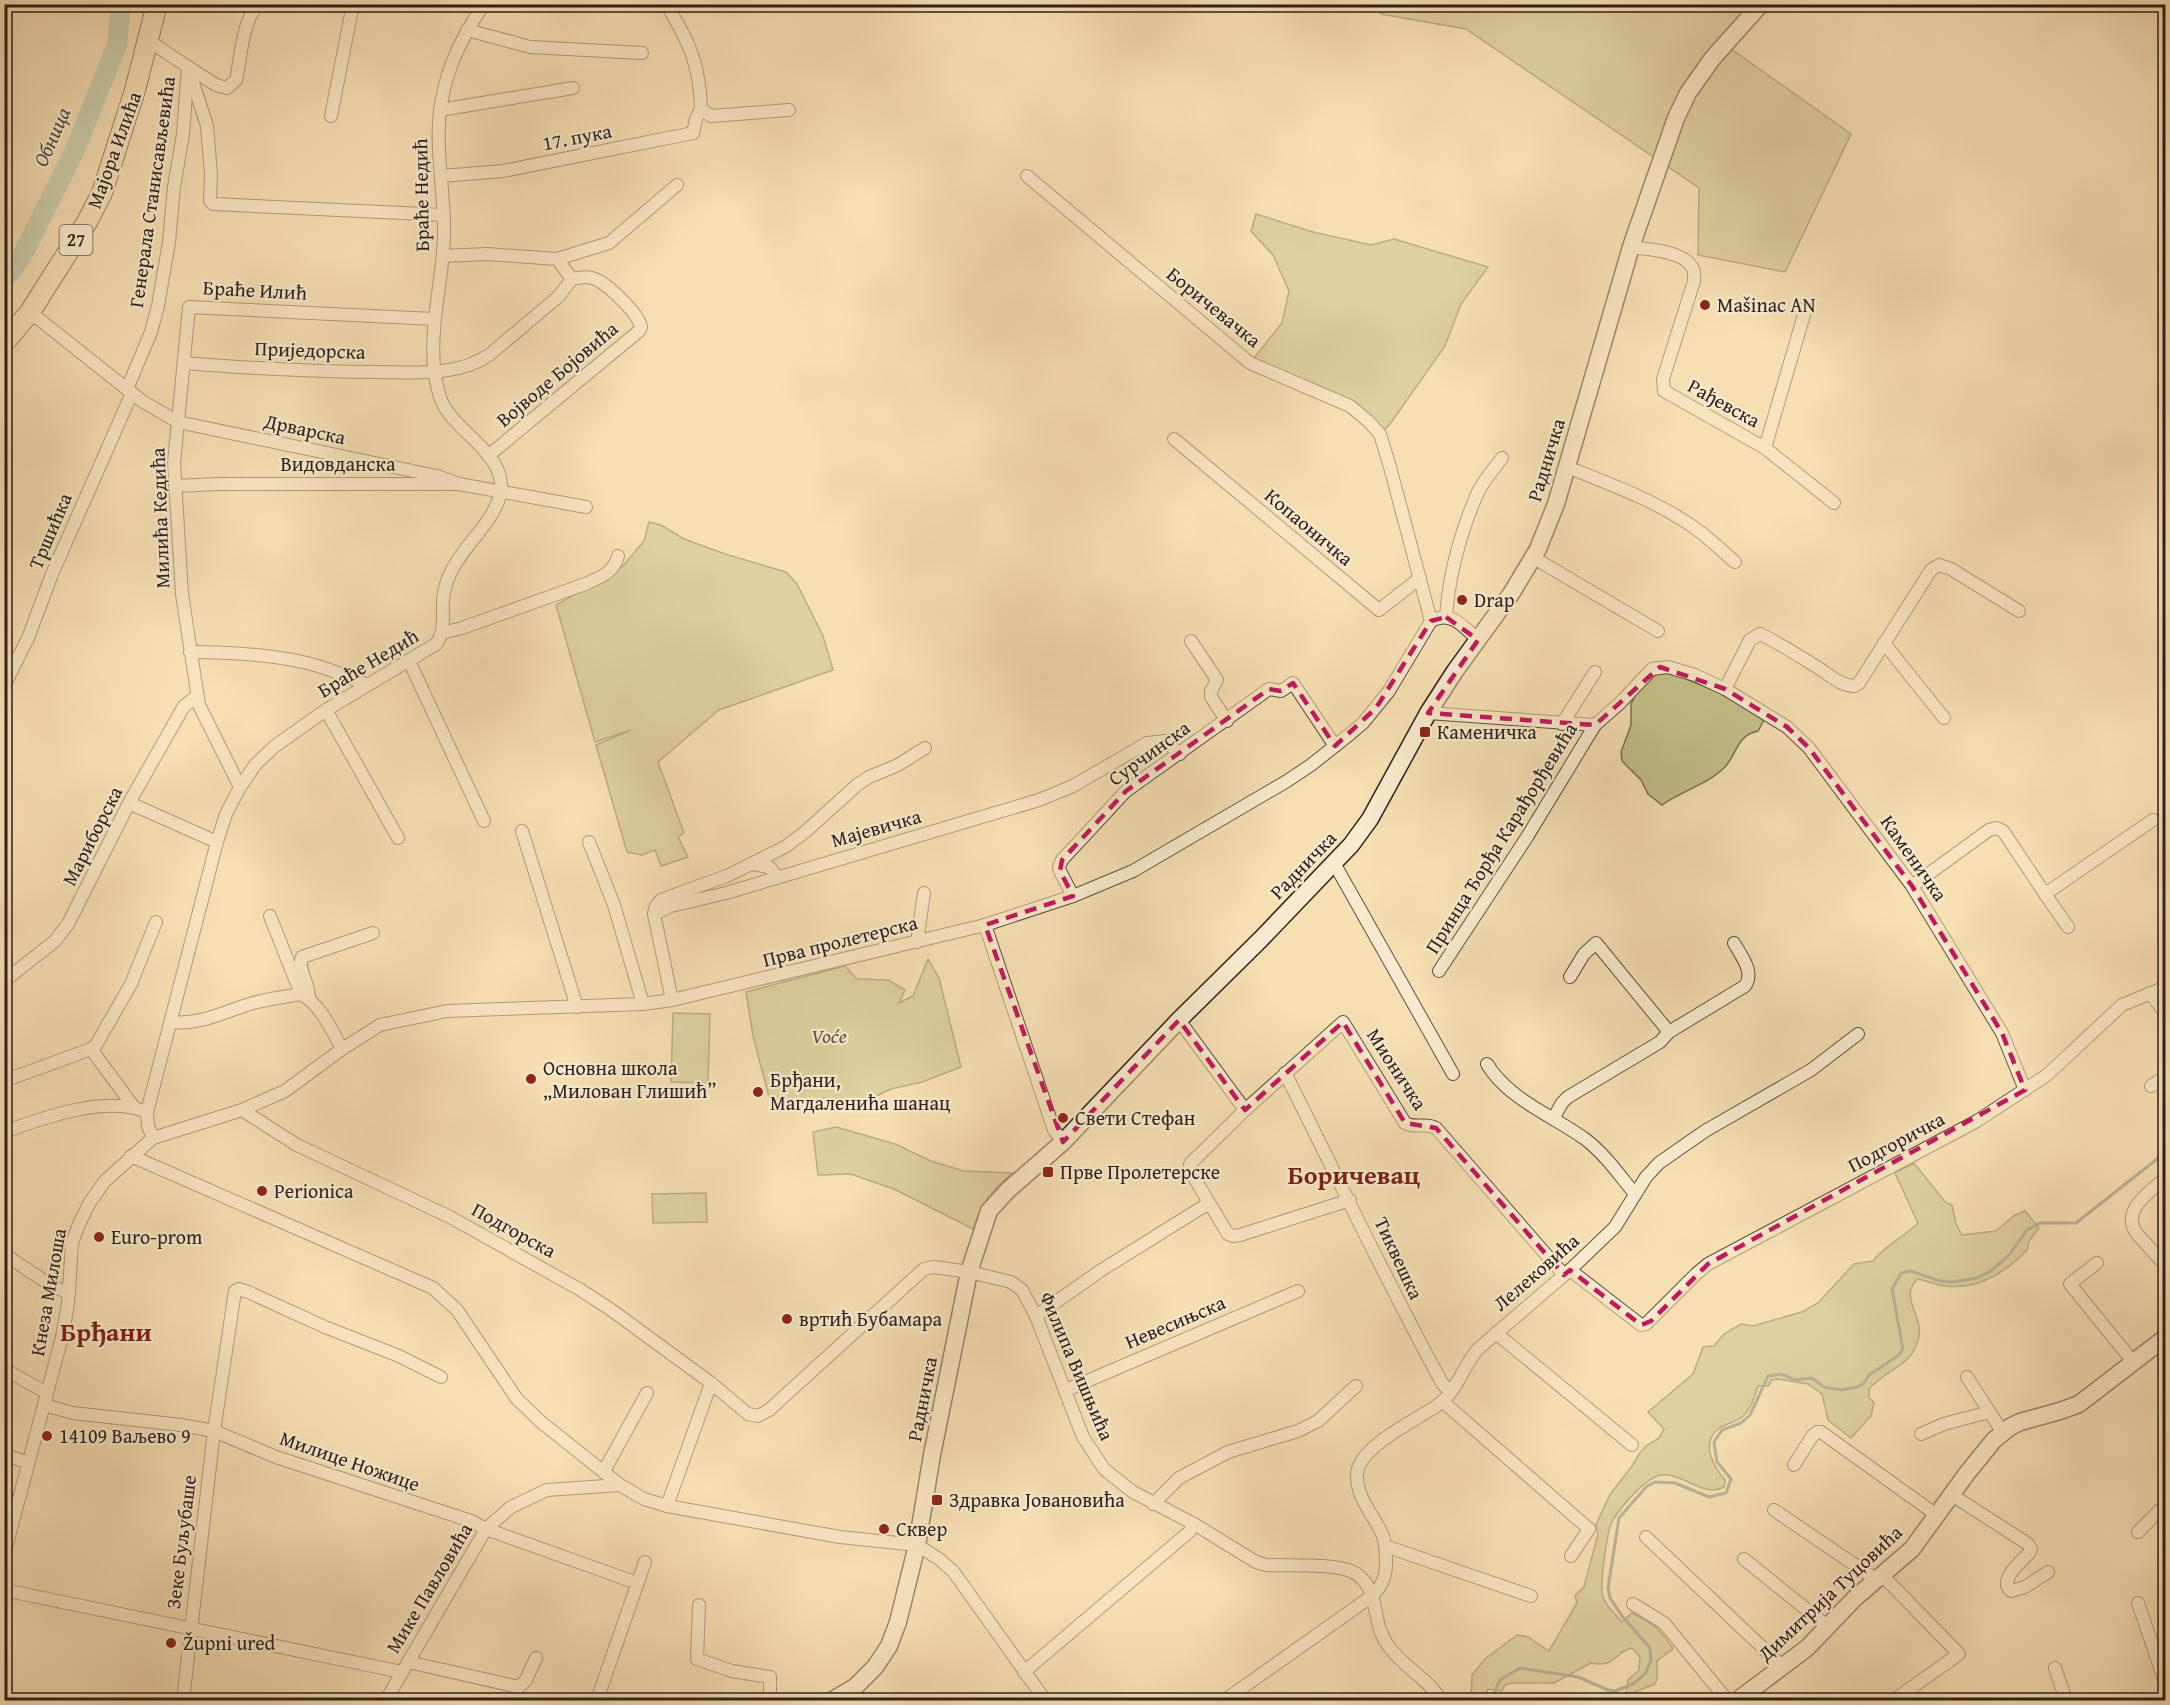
<svg xmlns="http://www.w3.org/2000/svg" width="2170" height="1705" font-family="'Gentium Book Plus',serif">
  <rect width="100%" height="100%" fill="#f5dfb3"/>
  <filter id="stains"><feTurbulence type="fractalNoise" baseFrequency=".00333" numOctaves="4"/><feColorMatrix values="0 0 0 0 .2 0 0 0 0 .09 0 0 0 0 .02 0 0 0 .5 -.17"/></filter>
  <radialGradient id="worn" r=".72"><stop offset=".6" stop-color="#630" stop-opacity="0"/><stop offset="1" stop-color="#630" stop-opacity=".3"/></radialGradient>
  <g fill="#c4bf87" stroke="#786f51" stroke-width="1.5">
    <polygon points="1374,5 1754,5 1720,41 1851,134 1785,272 1698,255 1699,188 1466,29 1381,14"/>
    <polygon points="1256,214 1313,232 1371,245 1394,239 1488,267 1461,304 1445,346 1390,424 1380,434 1368,421 1250,363 1282,323 1289,291 1273,255 1251,231"/>
    <polygon points="649,522 661,525 684,539 728,555 786,572 797,584 823,636 833,670 719,710 658,762 684,833 678,837 688,857 661,866 655,850 642,855 627,852 596,745 631,730 595,742 556,605 623,566 644,541"/>
    <path d="M1667 671 1730 697 1764 720 1758 731C1737 735 1737 754 1725 767 1708 784 1682 791 1662 805L1648 794 1641 780 1622 761 1621 752 1631 725V704L1636 694 1655 675Z"/>
    <polygon points="928,959 939,978 961,1067 922,1082 891,1089 864,1102 825,1098 790,1109 769,1097 753,1036 746,992 845,966 857,979 888,980 905,990 899,1003 913,996"/>
    <polygon points="673,1013 710,1014 708,1083 671,1082"/>
    <path d="M836 1127 895 1144 931 1161 964 1171 1012 1173C991 1192 982 1202 973 1229L896 1190 851 1174 818 1175 813 1132Z"/>
    <path d="M1914 1163 1945 1202 1952 1205 1956 1224 1962 1235 1996 1231 2015 1215 2025 1211 2039 1228 2029 1241 2027 1250C2005 1273 1978 1290 1945 1286 1936 1285 1927 1281 1918 1279 1898 1295 1923 1316 1919 1336 1914 1366 1887 1368 1869 1389V1397L1874 1403 1871 1416 1851 1438 1828 1420 1822 1394 1808 1384 1778 1379 1772 1380 1768 1386H1758C1754 1397 1752 1408 1743 1416 1736 1423 1725 1423 1718 1429 1700 1444 1714 1467 1725 1480L1724 1487C1702 1500 1678 1466 1655 1477 1641 1483 1617 1511 1611 1524 1607 1535 1599 1586 1603 1597 1605 1605 1616 1615 1622 1622L1632 1613C1653 1623 1660 1629 1673 1649L1657 1661V1679L1655 1684 1632 1693H1626L1628 1680 1639 1670 1640 1657 1632 1648C1612 1653 1617 1668 1591 1663L1554 1683H1511L1505 1685 1502 1691 1488 1689 1484 1700H1471L1472 1675 1485 1659 1517 1635 1528 1637 1549 1651 1577 1603 1575 1596 1584 1587 1598 1534 1596 1525 1609 1496 1632 1466 1639 1454 1646 1446 1659 1438 1664 1429 1648 1412 1693 1374 1703 1347 1714 1346 1724 1334 1741 1324 1753 1326 1802 1312 1818 1303 1854 1264 1873 1261C1886 1245 1904 1237 1918 1223L1895 1173Z"/>
    <polygon points="706,1193 707,1222 653,1223 652,1194"/>
  </g>
  <g fill="none" stroke-linecap="round" stroke-linejoin="round">
    <polyline stroke="#6f7d74" stroke-width="3" points="1491,1700 1500,1680 1520,1668 1578,1677 1608,1690 1615,1691 1633,1684 1646,1673 1651,1660 1650,1648 1622,1616 1610,1598 1608,1588 1619,1518 1647,1486 1655,1482 1675,1483 1709,1497 1726,1493 1731,1479 1717,1462 1714,1442 1722,1430 1741,1423 1750,1415 1768,1376 1781,1374 1795,1380 1812,1378 1824,1387 1841,1390 1857,1387 1864,1383 1869,1375 1899,1355 1903,1349 1892,1289 1901,1273 1911,1271 1940,1281 1952,1282 1977,1278 1991,1271 2010,1254 2027,1230 2040,1223 2076,1223 2166,1152"/>
    <polyline stroke="#9cbcb0" stroke-width="20" points="4,280 22,256 75,150 117,45 121,4"/>
    <g stroke="#5e4f41" stroke-width="14">
      <g id="street">
        <path d="M666 4C689 41 700 65 701 109L711 116 789 110"/>
        <polyline points="467,30 530,47 642,53"/>
        <polyline points="149,41 188,67 207,126 211,174 210,201 213,204 444,215"/>
        <polyline points="440,110 573,88"/>
        <polyline points="331,116 353,4"/>
        <polyline points="441,176 503,171 693,133 696,119 701,109"/>
        <polyline points="1027,176 1250,363 1350,406 1368,421 1380,434 1390,467 1431,621"/>
        <path d="M1631 247C1647 249 1683 251 1692 267 1695 271 1694 277 1694 281L1663 379 1664 391 1765 448 1834 503"/>
        <polyline points="443,256 487,254 557,259 572,279"/>
        <polyline points="557,259 609,243 677,185"/>
        <polyline points="30,312 142,401 178,422 437,476 459,484"/>
        <path d="M184 363C248 368 312 372 377 372 413 372 457 377 489 355L558 297 572 279C580 277 588 276 595 279 609 285 638 313 641 327L639 331 488 456"/>
        <path d="M127 389 151 332 158 306 169 242 174 187 183 134 188 67 216 85 227 88 236 80C241 58 242 20 259 4"/>
        <polyline points="1174,439 1379,610 1420,578"/>
        <polyline points="1765,448 1806,308"/>
        <path d="M1567 467C1610 484 1654 500 1692 526 1707 536 1721 550 1735 562"/>
        <polyline points="175,486 219,484 459,484 586,507"/>
        <polyline points="1534,558 1658,631"/>
        <path d="M1446 617C1449 574 1461 531 1478 492 1484 480 1494 469 1502 458"/>
        <path d="M442 633 462 628 588 583C602 576 614 572 618 556"/>
        <polyline points="1191,641 1217,680 1211,691 1211,697 1227,721"/>
        <polyline points="1884,643 1944,718"/>
        <path d="M190 652C230 652 268 654 307 663 328 668 348 677 368 685"/>
        <polyline points="409,661 484,821"/>
        <polyline points="4,686 28,638 52,574 132,393"/>
        <path d="M1725 689 1750 640 1760 634C1779 643 1799 656 1817 667 1830 675 1840 686 1855 686L1859 683 1931 570 1939 565 1951 569 2019 611"/>
        <polyline points="326,710 398,838"/>
        <polyline points="1428,713 1595,725"/>
        <polyline points="1562,724 1595,672"/>
        <polyline points="240,787 199,705 182,594 174,463 189,307 434,319"/>
        <polyline points="129,803 217,842"/>
        <polyline points="522,831 577,1007"/>
        <polyline points="589,842 614,905 643,1004"/>
        <polyline points="1334,863 1453,1074"/>
        <polyline points="752,864 769,867 778,877"/>
        <polyline points="1912,886 1989,830 1996,828 2003,831 2045,894 2153,820"/>
        <polyline points="2045,894 2068,927"/>
        <polyline points="1073,896 1060,871 1059,867 1062,860 1126,791 1269,689 1281,691 1293,683 1335,746"/>
        <polyline points="654,914 656,906 661,900 729,875 785,847 805,832 857,785 869,777 898,765 925,748"/>
        <path d="M270 916 301 994C320 1004 332 1030 342 1049"/>
        <polyline points="985,925 1054,1130 1063,1142"/>
        <polyline points="917,942 924,893"/>
        <polyline points="1439,971 1527,837 1595,725 1620,703 1652,669 1668,667 1695,675 1725,689 1787,727 1809,748 1912,886 2002,1033 2025,1090"/>
        <polyline points="1570,977 1584,954 1596,943 1669,1032"/>
        <polyline points="4,981 55,941 68,924 129,803 184,706 197,696"/>
        <polyline points="2150,993 2166,1014"/>
        <path d="M309 998C310 984 297 970 302 957L373 933"/>
        <polyline points="672,1000 654,914 671,906 726,893 1039,800 1073,786 1147,743 1165,741 1180,754"/>
        <path d="M1179 1020 1245 1110 1343 1022 1405 1123C1416 1129 1426 1122 1436 1128L1564 1275"/>
        <path d="M172 1022C201 1025 223 1012 250 1004 266 999 285 997 301 994"/>
        <polyline points="91,1049 133,1106"/>
        <path d="M1487 1064C1509 1100 1552 1115 1585 1139 1605 1154 1620 1176 1635 1194"/>
        <path d="M1285 1073C1337 1176 1386 1281 1442 1383L1450 1392"/>
        <polyline points="4,1081 91,1049 96,1045 131,984 156,922"/>
        <polyline points="2151,1086 2166,1076"/>
        <path d="M242 1110 297 1145 450 1217 579 1289 610 1309 711 1383 748 1414 758 1416 769 1410 924 1269 934 1267 969 1272 1011 1282 1022 1290 1036 1316 1083 1437 1104 1469 1133 1492 1194 1524 1256 1562 1266 1565C1288 1566 1334 1563 1353 1572 1362 1576 1369 1586 1372 1596 1377 1612 1377 1630 1387 1644 1401 1666 1427 1677 1441 1700"/>
        <polyline points="1245,1110 1190,1164 1190,1171 1228,1234 1233,1236 1240,1235 1350,1200"/>
        <path d="M1553 1119 1562 1103 1568 1097 1660 1042 1669 1032 1745 986C1755 972 1741 956 1734 943"/>
        <path d="M4 1132C45 1117 106 1095 147 1112"/>
        <path d="M153 1138 148 1126 147 1112 217 842 226 814 240 787 255 765 275 746 326 710 436 644C446 631 442 615 443 600 444 589 447 579 452 570 465 543 502 515 501 485 500 449 450 429 440 397 423 344 443 288 444 235 445 190 433 143 442 99 448 64 464 34 484 4"/>
        <polyline points="131,1156 433,1288 457,1310 517,1399 541,1422 620,1485 644,1499 667,1506 840,1537 917,1545 939,1559 953,1571 1045,1700"/>
        <path d="M2166 1178C2149 1192 2120 1211 2137 1234L2166 1266"/>
        <polyline points="4,1254 55,1288 69,1292"/>
        <polyline points="2097,1263 2070,1284 2134,1363"/>
        <polyline points="1570,1270 1641,1325 1646,1324 1696,1274 1708,1264 1977,1121 2047,1075 2122,1005 2166,987"/>
        <polyline points="1036,1316 1100,1271 1209,1203"/>
        <polyline points="1496,1333 1632,1445"/>
        <polyline points="4,1369 47,1393"/>
        <polyline points="1967,1377 2003,1433"/>
        <polyline points="1066,1390 1298,1291"/>
        <polyline points="1442,1401 1589,1529 1571,1556"/>
        <polyline points="44,1405 73,1413 181,1425 214,1431 276,1457 471,1521 486,1529 637,1583"/>
        <polyline points="1921,1434 1944,1424 1989,1412"/>
        <polyline points="4,1454 28,1463"/>
        <polyline points="1794,1465 1813,1435 1817,1432 1821,1432 1938,1516"/>
        <polyline points="604,1471 647,1393"/>
        <path d="M1952 1495 2028 1544 2031 1549 2029 1553C2021 1562 1998 1580 2011 1591L2025 1587 2048 1572"/>
        <polyline points="1153,1504 1179,1478 1228,1452 1298,1431 1318,1421 1356,1386"/>
        <polyline points="667,1506 711,1383"/>
        <polyline points="1774,1510 1877,1580"/>
        <polyline points="2138,1532 2166,1504"/>
        <polyline points="1646,1537 1784,1668"/>
        <polyline points="1385,1546 1531,1596"/>
        <path d="M4 1555 62 1337 68 1304 72 1243 79 1224 90 1202 105 1181 153 1138 242 1110 285 1091 342 1049 380 1025 447 1011 643 1004 672 1000 985 925 1073 896 1133 871 1287 781 1311 765 1350 734 1363 723 1389 691 1431 621C1451 610 1464 627 1478 640"/>
        <polyline points="1744,1559 1827,1626"/>
        <polyline points="1883,1576 1959,1654 1894,1700"/>
        <polyline points="4,1590 402,1672"/>
        <polyline points="2138,1603 2166,1685"/>
        <polyline points="1633,1604 1664,1623 1727,1700"/>
        <polyline points="699,1605 697,1659 732,1671 770,1677 770,1700"/>
        <polyline points="408,1662 519,1687 526,1680 536,1658"/>
        <polyline points="2055,1668 2066,1700"/>
        <polyline points="1024,1672 1189,1532 1194,1524"/>
        <polyline points="183,1700 214,1431 235,1291 239,1289 248,1292 325,1327 399,1356 441,1377"/>
        <polyline points="386,1700 486,1529 511,1507 547,1490 620,1485"/>
        <polyline points="597,1700 645,1562"/>
        <path d="M1225 1700 1372 1596C1382 1586 1386 1577 1386 1563 1386 1554 1386 1545 1383 1536 1374 1515 1356 1498 1357 1474 1359 1445 1420 1419 1442 1402 1458 1388 1464 1365 1478 1349L1570 1270 1615 1227 1646 1177 1659 1163 1705 1131 1811 1070 1858 1034"/>
      </g>
    </g>
    <g stroke="#2b1f1b" stroke-width="19">
      <g id="secondary">
        <polyline points="833,1700 855,1687 875,1667 889,1646 898,1622 917,1545 932,1455 969,1272 989,1211 1008,1190 1063,1142 1179,1020 1261,939 1351,845 1370,819 1428,713 1455,671 1511,594 1538,549 1556,504 1631,247 1676,118 1688,93 1712,59 1761,4"/>
        <polyline points="1738,1700 1807,1648 1855,1598 1912,1549 1968,1472 1994,1440 2010,1427 2020,1422 2060,1411 2079,1404 2166,1337"/>
      </g>
    </g>
    <g stroke="#2b1f1b" stroke-width="22">
      <polyline id="primary" points="4,343 30,312 87,222 102,193 135,90 157,4"/>
    </g>
    <use href="#street" stroke="#f8eace" stroke-width="12"/>
    <use href="#secondary" stroke="#f8eace" stroke-width="16"/>
    <use href="#primary" stroke="#f5dfb3" stroke-width="20"/>
  </g>
  <path d="M0 0H2170V1705H0ZM1446 617 1478 640 1428 713 1595 725 1660 667 1725 689 1787 727 1809 748 1912 886 2002 1033 2025 1090 1708 1264 1651 1321 1641 1325 1570 1270 1564 1275 1436 1128 1405 1123 1343 1022 1245 1110 1179 1020 1063 1142 985 925 1073 896 1060 871 1062 860 1126 791 1269 689 1281 691 1293 683 1335 746 1376 708 1431 621Z" fill="#f5dfb3" fill-opacity=".55" fill-rule="evenodd"/>
  <path fill="none" stroke="#c2185b" stroke-width="4.5" stroke-dasharray="12 8" stroke-linejoin="round" d="M1446 617 1478 640 1428 713 1595 725 1660 667 1725 689 1787 727 1809 748 1912 886 2002 1033 2025 1090 1708 1264 1651 1321 1641 1325 1570 1270 1564 1275 1436 1128 1405 1123 1343 1022 1245 1110 1179 1020 1063 1142 985 925 1073 896 1060 871 1062 860 1126 791 1269 689 1281 691 1293 683 1335 746 1376 708 1431 621Z"/>
  <g fill="#8f2418" stroke="#f8eace" stroke-width="2">
    <circle cx="1705" cy="305" r="6"/>
    <circle cx="1462" cy="600" r="6"/>
    <rect x="1419" y="726" width="12" height="12" rx="3"/>
    <circle cx="531" cy="1079" r="6"/>
    <circle cx="758" cy="1092" r="6"/>
    <circle cx="1063" cy="1118" r="6"/>
    <rect x="1042" y="1166" width="12" height="12" rx="3"/>
    <circle cx="262" cy="1191" r="6"/>
    <circle cx="99" cy="1237" r="6"/>
    <circle cx="787" cy="1319" r="6"/>
    <circle cx="47" cy="1436" r="6"/>
    <rect x="931" y="1494" width="12" height="12" rx="3"/>
    <circle cx="884" cy="1529" r="6"/>
    <circle cx="171" cy="1643" r="6"/>
  </g>
  <g text-anchor="middle" stroke-width="4.5" stroke-linejoin="round" paint-order="stroke">
    <rect fill="#f8eace" stroke="#685c51" stroke-width="1.5" x="59.5" y="225" width="33" height="30" rx="4.5"/>
    <g font-size="18" font-weight="bold" fill="#2b1f1b">
      <text x="76" y="246">27</text>
    </g>
    <g font-size="20" fill="#2b1f1b" stroke="#f8eace">
      <text transform="translate(577 137) rotate(-11)" y="7">17. пука</text>
      <text transform="translate(114 150) rotate(-70)" y="7">Мајора Илића</text>
      <text transform="translate(152 192) rotate(-82)" y="7">Генерала Станисављевића</text>
      <text transform="translate(421 195) rotate(-91)" y="7">Браће Недић</text>
      <text transform="translate(255 290) rotate(3)" y="7">Браће Илић</text>
      <text transform="translate(1214 307) rotate(39)" y="7">Боричевачка</text>
      <text transform="translate(310 350) rotate(2)" y="7">Приједорска</text>
      <text transform="translate(557 374) rotate(-40)" y="7">Војводе Бојовића</text>
      <text transform="translate(1724 403) rotate(29)" y="7">Рађевска</text>
      <text transform="translate(305 429) rotate(12)" y="7">Дрварска</text>
      <text transform="translate(1546 460) rotate(-73)" y="7">Радничка</text>
      <text x="338" y="471">Видовданска</text>
      <text transform="translate(160 518) rotate(-92)" y="7">Милића Кедића</text>
      <text transform="translate(1309 527) rotate(40)" y="7">Копаоничка</text>
      <text transform="translate(50 531) rotate(-67)" y="7">Тршићка</text>
      <text transform="translate(368 663) rotate(-31)" y="7">Браће Недић</text>
      <text transform="translate(1149 753) rotate(-36)" y="7">Сурчинска</text>
      <text transform="translate(876 828) rotate(-16)" y="7">Мајевичка</text>
      <text transform="translate(92 836) rotate(-63)" y="7">Мариборска</text>
      <text transform="translate(1501 838) rotate(-58)" y="7">Принца Ђорђа Карађорђевића</text>
      <text transform="translate(1914 858) rotate(55)" y="7">Каменичка</text>
      <text transform="translate(1303 865) rotate(-46)" y="7">Радничка</text>
      <text transform="translate(840 941) rotate(-14)" y="7">Прва пролетерска</text>
      <text transform="translate(1397 1069) rotate(57)" y="7">Мионичка</text>
      <text transform="translate(1896 1142) rotate(-28)" y="7">Подгоричка</text>
      <text transform="translate(514 1230) rotate(29)" y="7">Подгорска</text>
      <text transform="translate(1399 1258) rotate(65)" y="7">Тиквешка</text>
      <text transform="translate(1536 1272) rotate(-41)" y="7">Лелековића</text>
      <text transform="translate(48 1292) rotate(-80)" y="7">Кнеза Милоша</text>
      <text transform="translate(1175 1322) rotate(-23)" y="7">Невесињска</text>
      <text transform="translate(1077 1366) rotate(67)" y="7">Филипа Вишњића</text>
      <text transform="translate(922 1399) rotate(-79)" y="7">Радничка</text>
      <text transform="translate(350 1461) rotate(19)" y="7">Милице Ножице</text>
      <text transform="translate(181 1542) rotate(-83)" y="7">Зеке Буљубаше</text>
      <text transform="translate(429 1588) rotate(-59)" y="7">Мике Павловића</text>
      <text transform="translate(1830 1593) rotate(-43)" y="7">Димитрија Туцовића</text>
    </g>
    <g font-size="20" fill="#2b1f1b" stroke="#f8eace" text-anchor="start">
      <text x="1717" y="312">Mašinac AN</text>
      <text x="1474" y="607">Drap</text>
      <text x="1437" y="739">Каменичка</text>
      <text x="543" y="1075">Основна школа<tspan x="543" dy="23">„Милован Глишић”</tspan></text>
      <text x="770" y="1087">Брђани,<tspan x="770" dy="23">Магдаленића шанац</tspan></text>
      <text x="1075" y="1125">Свети Стефан</text>
      <text x="1060" y="1179">Прве Пролетерске</text>
      <text x="274" y="1198">Perionica</text>
      <text x="111" y="1244">Euro-prom</text>
      <text x="799" y="1326">вртић Бубамара</text>
      <text x="59" y="1443">14109 Ваљево 9</text>
      <text x="949" y="1507">Здравка Јовановића</text>
      <text x="896" y="1536">Сквер</text>
      <text x="183" y="1650">Župni ured</text>
    </g>
    <g font-size="20" font-style="italic" fill="#594f3b" stroke="#f8eace">
      <text x="829" y="1043">Voće</text>
    </g>
    <g font-size="21" font-style="italic" fill="#4d4e48" stroke="#f8eace">
      <text transform="translate(52 137) rotate(-66)" y="7">Обница</text>
    </g>
    <g font-size="26" font-weight="bold" fill="#7a1f14" stroke="#f8eace">
      <text x="1354" y="1184">Боричевац</text>
      <text x="106" y="1341">Брђани</text>
    </g>
  </g>
  <rect width="2170" height="1705" fill="none" stroke="#f5dfb3" stroke-width="24"/>
  <rect x="6" y="6" width="2158" height="1693" fill="none" stroke="#2b1f1b" stroke-width="3"/>
  <rect x="12" y="12" width="2146" height="1681" fill="none" stroke="#2b1f1b" stroke-width="1.5"/>
  <rect width="100%" height="100%" filter="url(#stains)"/>
  <rect width="100%" height="100%" fill="url(#worn)"/>
</svg>
